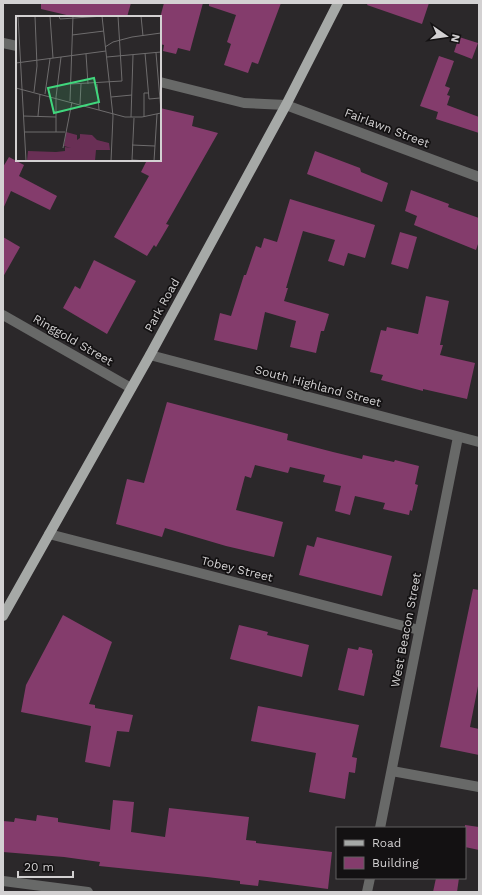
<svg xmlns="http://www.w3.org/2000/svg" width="482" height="895" font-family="'Work Sans',sans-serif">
  <rect width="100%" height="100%" fill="#2b282a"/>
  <g fill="#843c6c">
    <polygon points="41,3 131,3 127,17 75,17 41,9"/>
    <polygon points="164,3 203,3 190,51 178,48 176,54 163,51 164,45 160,44 160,18"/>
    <polygon points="209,3 281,3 258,64 252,62 248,73 224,65 231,44 227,42 236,15 209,6"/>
    <polygon points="368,3 429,3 422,24 367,5"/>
    <polygon points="459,37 478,43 472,59 454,52"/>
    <polygon points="439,56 454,61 445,86 450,88 447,95 450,96 447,105 479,117 479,133 436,119 438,112 420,106"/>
    <polygon points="160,108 194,116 192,126 218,133 173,212 166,224 169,225 156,247 154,245 147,256 114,237 149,176 141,172 147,160 160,160"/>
    <polygon points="315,151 360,168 361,172 388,183 382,202 307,174"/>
    <polygon points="9,157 24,165 19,176 57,196 50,210 11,191 3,209 3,167"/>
    <polygon points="411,190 449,204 448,207 479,218 479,241 476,250 414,225 417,216 405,211"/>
    <polygon points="290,199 375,225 365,258 348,253 344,266 328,261 335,240 303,231 286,288 288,288 284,301 329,314 324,331 321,331 316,353 290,347 296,321 265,312 257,350 214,340 220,313 231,316 244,275 246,275 256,246 261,248 264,238 277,242"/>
    <polygon points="400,232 417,237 408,269 391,264"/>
    <polygon points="3,237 20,247 3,277"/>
    <polygon points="94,260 136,281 107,334 63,308 75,286 80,289"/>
    <polygon points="426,296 449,301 440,345 443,345 440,355 475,363 467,399 423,389 423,391 381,380 383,375 370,372 381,330 386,331 387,327 418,334"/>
    <polygon points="167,402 288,434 287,440 333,452 362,459 363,455 394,462 395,460 419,466 415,484 418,485 412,511 410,510 409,515 383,509 385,503 355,496 350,515 335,511 341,486 323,482 325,475 290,467 288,473 255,465 251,478 245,476 236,510 283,522 274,557 226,546 165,528 162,537 116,524 127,479 144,483"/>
    <polygon points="317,537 392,556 382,596 299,575 307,545 314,547"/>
    <polygon points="473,589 479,590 479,681 470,727 479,729 479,755 440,747"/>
    <polygon points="63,615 112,642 89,704 95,705 95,708 133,715 129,732 117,731 110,767 85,762 91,726 21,712 26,685"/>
    <polygon points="239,625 268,632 267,635 309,645 302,677 230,659"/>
    <polygon points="359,647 372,650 372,653 373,654 364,696 338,690 348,648 358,650"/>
    <polygon points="258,706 359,725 352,757 357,758 355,773 349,772 345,799 309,792 316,753 251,741"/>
    <polygon points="113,800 134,802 131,832 165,837 169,808 249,817 246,840 256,841 256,843 332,852 328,889 259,880 258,886 240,884 240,881 207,877 99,866 100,862 64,857 3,852 3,821 14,822 15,818 36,821 37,815 58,818 58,822 110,830"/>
    <polygon points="465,825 479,827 479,850 465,847"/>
    <polygon points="436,878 459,878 457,892 433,892"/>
  </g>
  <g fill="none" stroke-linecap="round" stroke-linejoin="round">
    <g stroke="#686968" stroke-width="10">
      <polyline points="3,43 17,46"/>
      <polyline points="160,82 244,103 286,105 479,177"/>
      <polyline points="3,315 131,388"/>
      <polyline points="150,355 479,442"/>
      <polyline points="49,534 419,630"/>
      <polyline points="392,771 479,787"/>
      <polyline points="380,828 458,437"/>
      <polyline points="3,881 88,892"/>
      <polyline points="367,892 370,878"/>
    </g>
    <polyline stroke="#a6a9a7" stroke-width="10" points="3,616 150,355 286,105 338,3"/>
  </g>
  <g text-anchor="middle" stroke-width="3.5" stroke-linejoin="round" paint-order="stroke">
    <g font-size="12" fill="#d3d1d2" stroke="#131112">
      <text transform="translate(387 128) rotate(21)" y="4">Fairlawn Street</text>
      <text transform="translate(162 305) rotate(-61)" y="4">Park Road</text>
      <text transform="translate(73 340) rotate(30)" y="4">Ringgold Street</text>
      <text transform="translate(318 386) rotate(15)" y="4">South Highland Street</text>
      <text transform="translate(237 569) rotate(14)" y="4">Tobey Street</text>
      <text transform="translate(406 630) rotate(-79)" y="4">West Beacon Street</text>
    </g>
  </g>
  <g transform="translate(16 16)">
    <rect width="145" height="145" fill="#2b282a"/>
    <path d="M50 116 61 119V124L64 122V118L76 119 81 124 93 127 94 134H80L79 145H11L12 135 40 136 49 135V131L55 132 48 130Z" fill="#692f55"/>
    <path fill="none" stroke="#6e6c6d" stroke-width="1" d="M2 0 10 145M34 0 37 42M43 0 44 3 88 0M86 0 97 100 95 145M125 0 127 20M56 19 88 15M89 31 97 26 116 21 145 17M129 37 133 83 144 82M140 37 145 95M70 38 72 68M91 41 145 36M0 47 90 35M55 68 106 65 102 0M81 68 83 94M0 72 109 101H126L145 97M18 76 21 50 19 0M29 78 34 43M95 81 116 79M54 85 57 0M64 88 65 68M7 100 40 101M22 100 24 78M115 101 117 39M128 101V77H133M118 102 116 144 131 145M8 116H49M40 116V81L45 41M116 129 139 130M47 132 56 86M138 145 141 98"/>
    <path fill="#40d77d" fill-opacity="0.15" stroke="#40d77d" stroke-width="2" d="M78 62 83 86 38 97 32 72Z"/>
    <rect width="145" height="145" fill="none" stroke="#d3d1d2" stroke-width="2"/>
  </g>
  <rect width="482" height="895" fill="none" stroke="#d3d1d2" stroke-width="8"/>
  <rect x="336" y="827" width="130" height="52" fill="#131112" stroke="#605e5f"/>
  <rect x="344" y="840" width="20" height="6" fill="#a6a9a7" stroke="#605e5f"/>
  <text x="372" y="847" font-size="12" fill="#d3d1d2">Road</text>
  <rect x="344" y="857" width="20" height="12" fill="#843c6c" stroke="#605e5f"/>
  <text x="372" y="867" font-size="12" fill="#d3d1d2">Building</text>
  <g transform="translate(446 36) rotate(103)" stroke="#131112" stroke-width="3" paint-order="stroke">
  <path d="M0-3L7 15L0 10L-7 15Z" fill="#d3d1d2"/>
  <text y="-6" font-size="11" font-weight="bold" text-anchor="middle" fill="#d3d1d2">N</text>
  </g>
  <path d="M18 871v6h55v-6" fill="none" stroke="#d3d1d2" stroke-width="2"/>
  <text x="24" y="871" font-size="12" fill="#d3d1d2" stroke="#131112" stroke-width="3" paint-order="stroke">20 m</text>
</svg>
